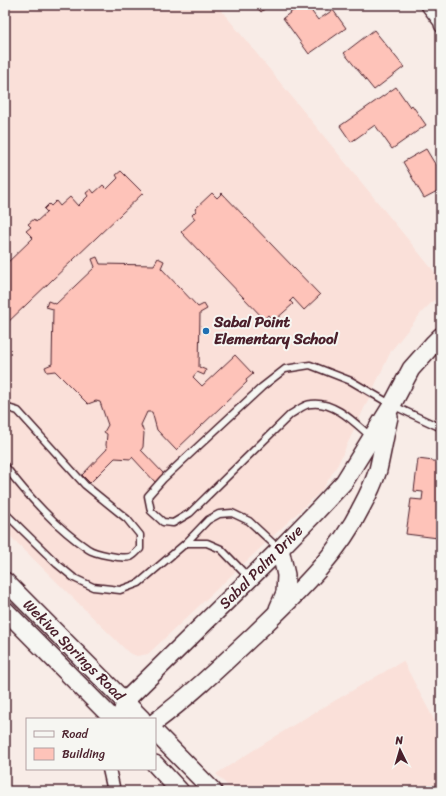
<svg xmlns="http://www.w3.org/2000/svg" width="446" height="796" font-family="Sriracha,sans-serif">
  <rect width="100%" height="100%" fill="#f8ece7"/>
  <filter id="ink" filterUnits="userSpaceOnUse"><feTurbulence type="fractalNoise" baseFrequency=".025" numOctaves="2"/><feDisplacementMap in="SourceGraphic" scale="8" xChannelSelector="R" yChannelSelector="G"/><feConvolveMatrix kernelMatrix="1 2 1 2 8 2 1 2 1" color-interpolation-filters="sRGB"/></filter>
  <g filter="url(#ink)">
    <g fill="#fae0d9">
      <polygon points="5,5 217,5 441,280 441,297 433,301 422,312 391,351 338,464 322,490 148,654 137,656 129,653 5,531"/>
      <polygon points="403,661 441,733 441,791 233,791 216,774 300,721"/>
    </g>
    <g fill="#fec3b9" stroke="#4a1f2b">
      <polygon points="255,5 269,5 261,12"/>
      <polygon points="301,5 307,5 318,20 333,10 346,28 309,54 283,18"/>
      <polygon points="374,30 404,67 374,90 344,53"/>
      <polygon points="396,87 410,107 412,105 426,125 392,149 375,125 351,142 340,126"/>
      <polygon points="426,149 435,164 441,161 441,189 424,198 403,162"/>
      <polygon points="121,171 143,193 5,325 5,265 33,238 26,231 31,227 28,224 34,219 36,222 47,212 44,209 49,204 51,206 56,201 60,206 70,197 78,206 88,196 86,193 91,189 94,193 103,185 107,189 118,178 116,175"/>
      <polygon points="212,193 217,198 222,193 320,295 304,310 293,298 290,301 293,304 274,321 268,315 264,319 181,232 195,219 192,215 196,211 195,209"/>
      <polygon points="97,257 100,264 154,265 158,258 164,261 161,268 198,307 204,304 207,309 200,313 199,367 206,370 204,375 197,372 193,377 202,386 235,355 253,374 246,380 247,382 176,450 157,430 152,412 147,412 141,425 144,433 143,447 141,450 165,475 156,483 132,457 131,459 115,458 90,483 82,475 107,449 106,445 107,434 104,432 108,425 100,402 96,401 88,404 55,371 47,372 45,367 52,364 53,309 46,307 48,301 56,304 95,267 92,259"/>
      <polygon points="418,459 441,462 441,520 438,538 406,534 411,499 422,500 423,492 414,491"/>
    </g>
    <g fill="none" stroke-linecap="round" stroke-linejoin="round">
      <g stroke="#4a1f2b" stroke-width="9">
        <g id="lane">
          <path d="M5 407 18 411 85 485 127 519 140 535V549C137 551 134 556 130 557 122 559 95 554 88 549 58 529 27 495 5 466"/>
          <path d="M370 436C354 422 334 401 311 404 304 404 297 411 291 414L190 513 173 523 163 522 151 511 148 496 163 479 262 387 285 369 310 365 351 381 392 405 437 426 441 419"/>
          <polyline points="5,513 57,564 74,578 93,587 120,590 139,583 186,543 208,520 219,514 232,513 249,521 279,549"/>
          <polyline points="186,543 207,543 221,549 249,578"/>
        </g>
      </g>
      <g stroke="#4a1f2b" stroke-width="15">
        <g id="street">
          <polyline points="427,5 440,22 441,26"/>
          <polyline points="438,5 441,6"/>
          <polyline points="109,769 114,791"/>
        </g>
      </g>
      <g stroke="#4a1f2b" stroke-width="20">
        <g id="secondary">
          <polyline points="5,581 142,719"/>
          <polyline points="278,609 285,593 286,575 280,549"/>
          <polyline points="5,610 113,719"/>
          <polyline points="121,719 125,701 280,549 317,511 344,482 392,405 411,369 434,343 441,336"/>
          <path d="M155 722C191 695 223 664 255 634 295 595 337 557 362 506 368 495 374 482 378 470 382 453 385 434 389 417"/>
          <polyline points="155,732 213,791"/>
          <polyline points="155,764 180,791"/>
        </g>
      </g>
      <use href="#lane" stroke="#f6f6f2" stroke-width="6"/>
      <use href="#street" stroke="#f6f6f2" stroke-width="12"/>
      <use href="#secondary" stroke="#f6f6f2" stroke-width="17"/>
    </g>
  </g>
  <circle fill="#1f6fb2" stroke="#f6f6f2" stroke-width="1.5" cx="206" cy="331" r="4"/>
  <g text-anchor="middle" stroke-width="4" stroke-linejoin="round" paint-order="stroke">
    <g font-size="15" font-weight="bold" fill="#4a1f2b" stroke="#f6f6f2" text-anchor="start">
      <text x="214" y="327">Sabal Point<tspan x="214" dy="17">Elementary School</tspan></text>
    </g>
    <g font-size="15" fill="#4a1f2b" stroke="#f6f6f2">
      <text transform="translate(261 567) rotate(-45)" y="5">Sabal Palm Drive</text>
      <text transform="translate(74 650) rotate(45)" y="5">Wekiva Springs Road</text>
    </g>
  </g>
  <rect width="446" height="796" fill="none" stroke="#f6f6f2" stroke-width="20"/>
  <rect x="10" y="10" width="426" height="776" fill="none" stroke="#4a1f2b" stroke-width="1.5" filter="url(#ink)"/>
  <rect x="26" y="718" width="130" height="52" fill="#f6f6f2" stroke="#b1a0a2"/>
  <rect x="34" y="731" width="20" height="6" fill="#f6f6f2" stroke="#b1a0a2"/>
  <text x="62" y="738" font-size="12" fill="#4a1f2b">Road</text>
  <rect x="34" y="748" width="20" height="12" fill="#fec3b9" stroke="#b1a0a2"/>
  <text x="62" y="758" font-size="12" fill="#4a1f2b">Building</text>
  <g transform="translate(400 750) rotate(355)" stroke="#f6f6f2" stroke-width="3" paint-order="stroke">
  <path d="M0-3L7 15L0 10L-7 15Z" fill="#4a1f2b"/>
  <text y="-6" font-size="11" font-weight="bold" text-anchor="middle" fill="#4a1f2b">N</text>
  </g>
</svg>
